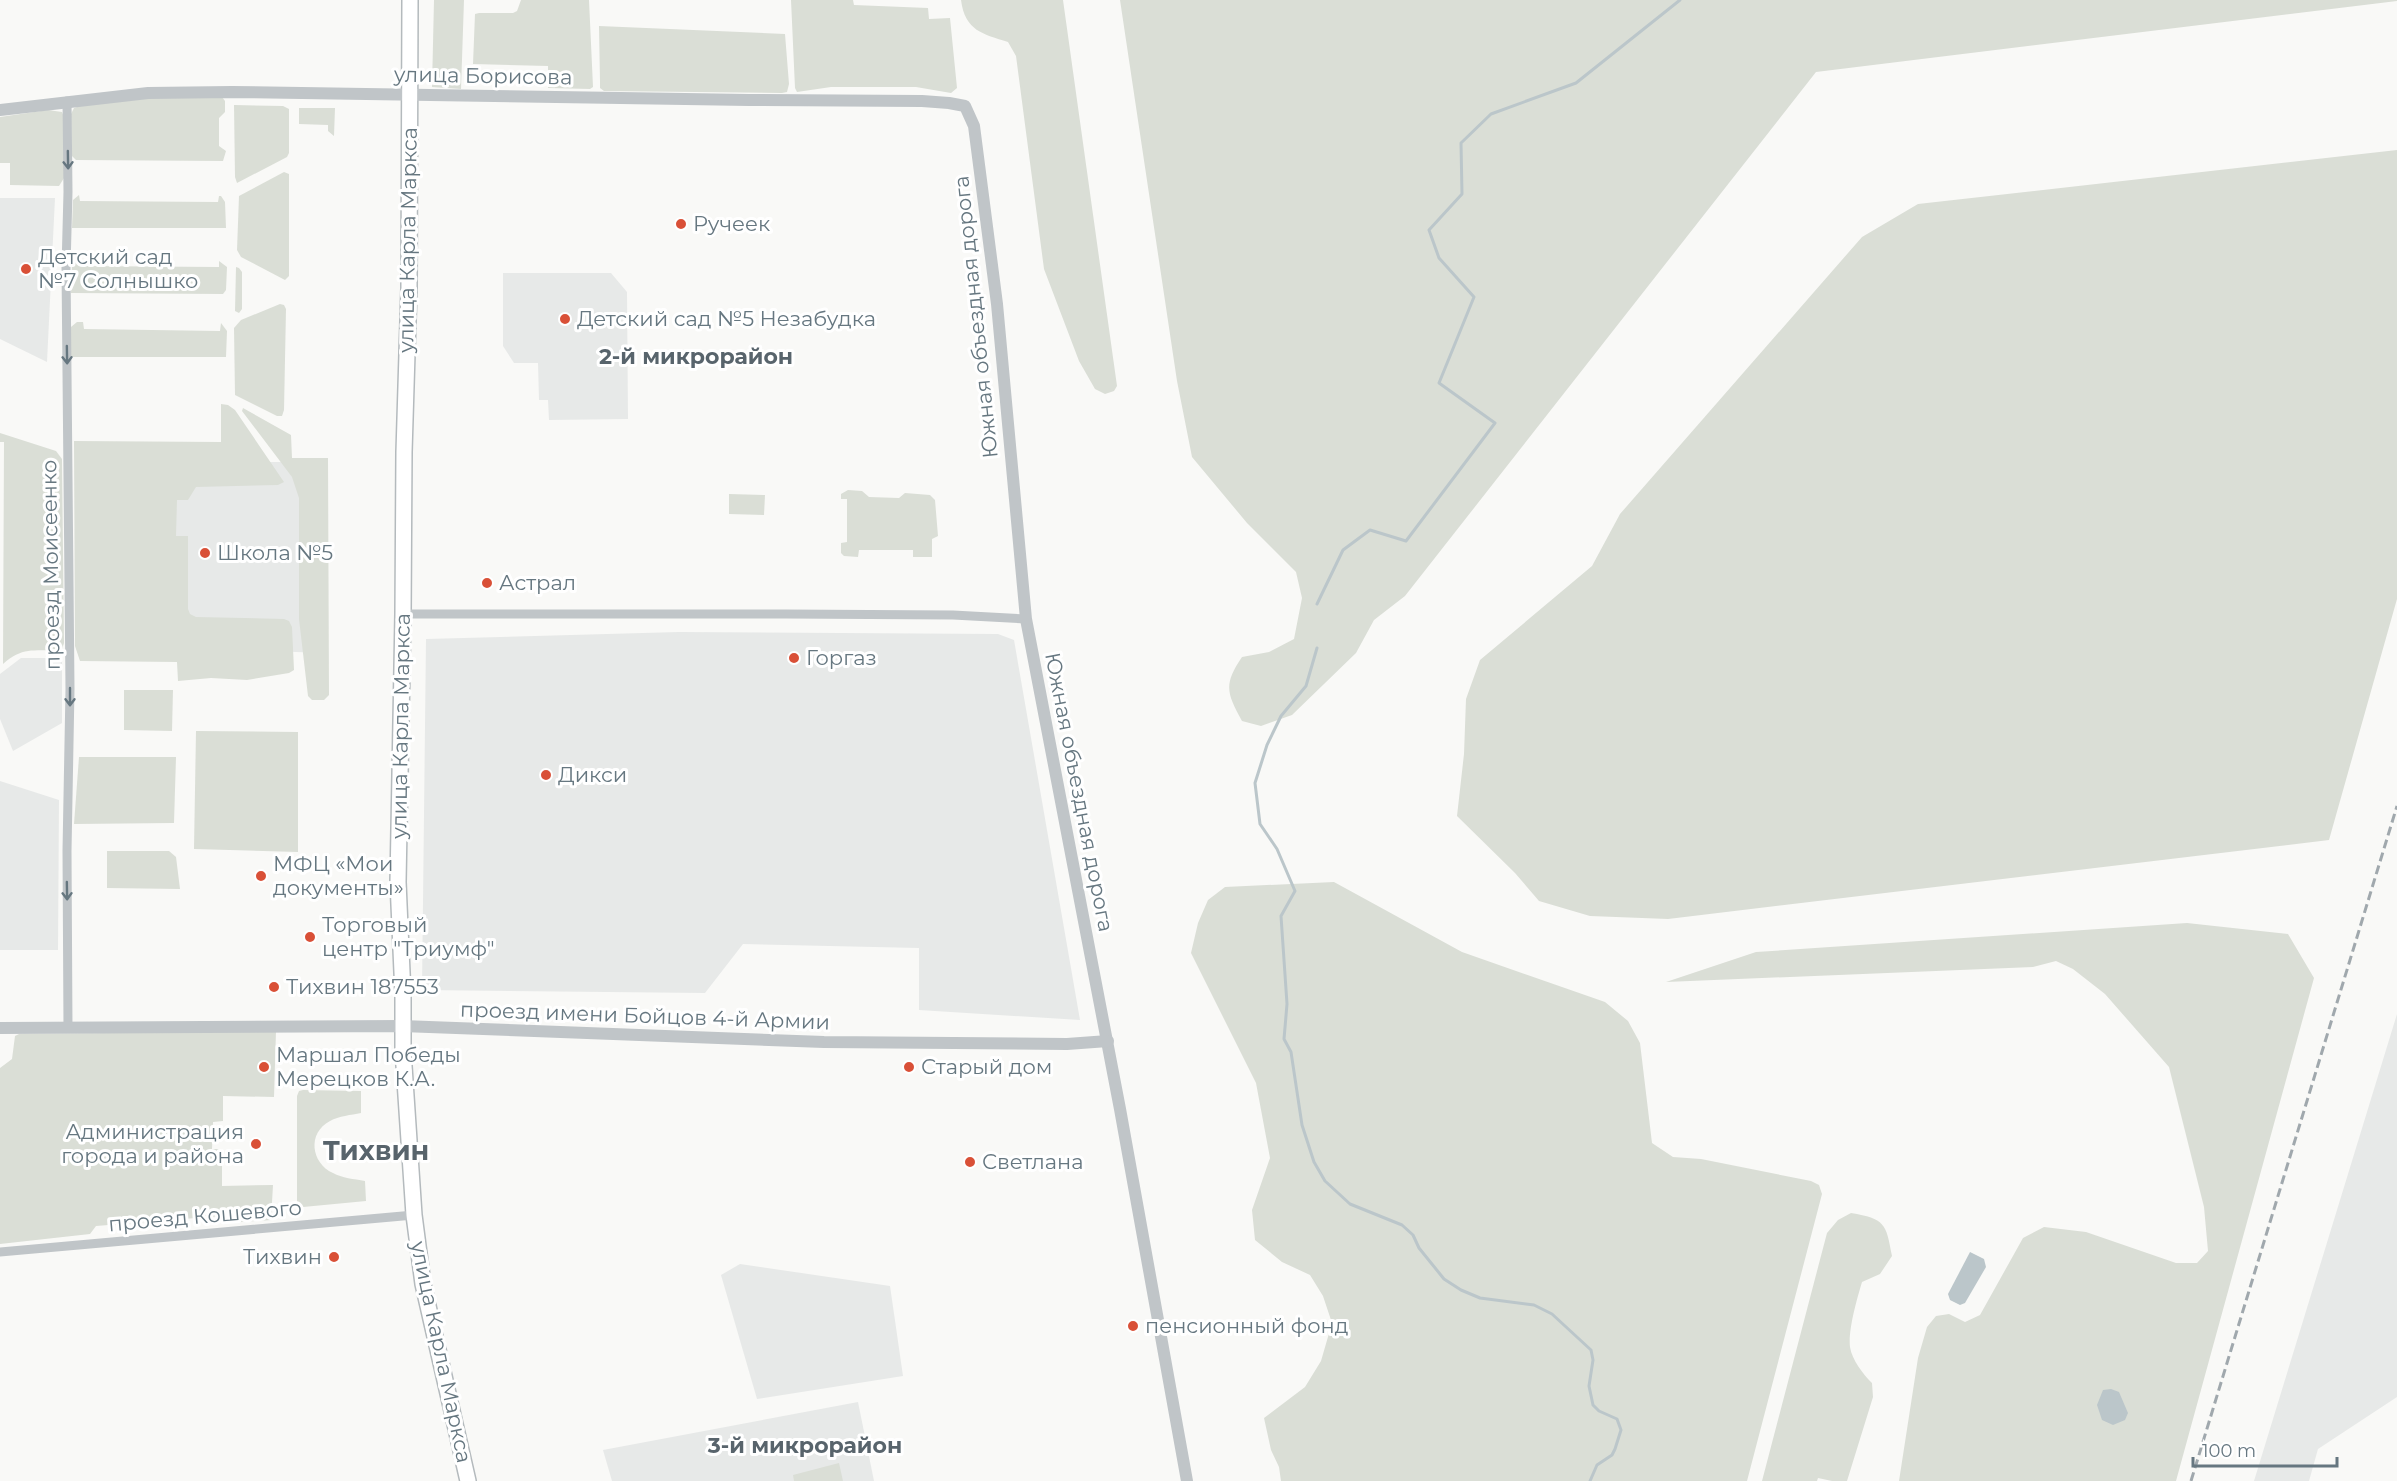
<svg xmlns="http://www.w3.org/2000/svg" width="2397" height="1481" font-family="Montserrat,sans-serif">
  <rect width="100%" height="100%" fill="#f9f9f7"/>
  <g fill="#e7e9e8">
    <polygon points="0,198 55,198 47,362 0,339"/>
    <polygon points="503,273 611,273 627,292 628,419 549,420 548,400 539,400 538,363 514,363 503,346"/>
    <polygon points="84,462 326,462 324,653 84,644"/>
    <polygon points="679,632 998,634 1014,640 1080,1020 919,1010 919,948 743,944 705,993 422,990 426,639"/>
    <polygon points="21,658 62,658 62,723 13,751 0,719 0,674"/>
    <polygon points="0,781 59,800 58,950 0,950"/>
    <polygon points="2397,1014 2397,1397 2318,1449 2309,1481 2254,1481"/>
    <polygon points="740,1264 890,1286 903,1376 757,1399 721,1275"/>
    <polygon points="858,1402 874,1481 612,1481 603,1450"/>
  </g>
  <g fill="#daded6">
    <polygon points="434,0 464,0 461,89 432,87"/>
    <polygon points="521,0 589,0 593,87 590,89 548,88 548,66 473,64 475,14 479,13 513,13 517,11"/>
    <polygon points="791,0 853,0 854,5 928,8 929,19 950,18 957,88 951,93 916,87 831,87 797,92 795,88"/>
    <path d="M961 0H1063L1117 386 1114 391 1105 394 1095 389 1079 361 1044 269 1016 56 1008 42C983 34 965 31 961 0Z"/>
    <path d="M1120 0H2397V1L1816 72 1405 596 1374 620 1356 653 1292 715 1261 726 1242 721C1227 693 1223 685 1242 657L1269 652 1294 639 1302 598 1296 572 1247 523 1192 457 1177 381Z"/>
    <polygon points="599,26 785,34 789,84 787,92 782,93 604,91 600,88 600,82"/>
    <polygon points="222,97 225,101 225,112 219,118 219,146 226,151 223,161 76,160 72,156 71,114 74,108 80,106 151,98"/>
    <polygon points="234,105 283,106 289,109 289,153 287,157 237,183 235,177"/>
    <polygon points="299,108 335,108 334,136 328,131 328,125 299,124"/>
    <polygon points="48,110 62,112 64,117 64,178 59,186 10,185 10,163 0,163 0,117"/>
    <polygon points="2397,150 2397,599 2329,840 1668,919 1590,916 1539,901 1515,873 1457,816 1464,754 1466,699 1480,660 1592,566 1620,514 1862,237 1918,204"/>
    <polygon points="284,172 289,174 289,276 285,280 241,257 237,250 239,196"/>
    <polygon points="79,195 80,201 218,202 219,196 221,196 225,202 226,228 72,228 73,200"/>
    <polygon points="77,261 80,261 80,266 219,267 219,261 227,267 226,290 223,294 71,293 72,265"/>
    <polygon points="236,267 239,268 242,272 242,309 239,313 235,311"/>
    <polygon points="280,304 284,305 286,309 284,410 282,416 277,416 235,395 234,328 241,320"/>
    <polygon points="77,322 83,322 84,329 220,331 221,323 227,331 226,357 71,357 71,327"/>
    <polygon points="221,404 228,405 235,410 284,482 278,485 196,487 188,500 177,500 176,536 188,536 188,609 190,614 196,617 284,619 289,621 292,627 294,670 289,673 247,680 211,678 178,681 177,662 80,661 75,646 74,441 221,442"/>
    <polygon points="243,408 291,435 292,458 328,458 329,695 324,700 312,700 308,696 299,619 299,498 292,477 242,411"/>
    <path d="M0 433 56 451 62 459 64 643 62 649 57 650C33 651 22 647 3 664L4 442H0Z"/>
    <polygon points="848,490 862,491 869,497 899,498 905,493 930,495 935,500 938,536 932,539 932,557 913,557 913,550 859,550 858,557 844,556 841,553 841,543 847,542 847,499 841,499 841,494"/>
    <polygon points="729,494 765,495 764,515 729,514"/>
    <polygon points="124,690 173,690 172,731 124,730"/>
    <polygon points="196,731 298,732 298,852 194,849"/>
    <polygon points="79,757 176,757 174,823 74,824"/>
    <polygon points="107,851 169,851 176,857 180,889 107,888"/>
    <polygon points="1334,882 1462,952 1605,1002 1628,1021 1640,1043 1652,1143 1673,1157 1701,1159 1811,1181 1819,1185 1822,1194 1747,1481 1281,1481 1279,1467 1271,1450 1264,1418 1305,1387 1321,1361 1332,1323 1323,1296 1310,1275 1282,1262 1255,1240 1252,1210 1270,1158 1256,1083 1191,953 1198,923 1208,900 1225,887"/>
    <polygon points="2187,923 2288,934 2314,978 2176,1481 1899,1481 1918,1358 1927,1327 1936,1316 1949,1314 1965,1322 1980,1315 2023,1238 2044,1227 2086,1232 2176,1263 2197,1263 2208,1251 2204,1207 2169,1067 2105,994 2073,969 2056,961 2033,967 1666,982 1756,952"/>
    <polygon points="276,1031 274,1097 223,1096 223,1121 213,1122 212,1149 222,1149 222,1186 273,1185 271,1220 228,1223 221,1216 96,1226 90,1234 0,1244 0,1068 12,1059 15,1036 19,1034"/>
    <path d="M303 1090 361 1091V1113C351 1115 339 1116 330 1121 307 1133 311 1163 333 1173 342 1178 354 1179 365 1181L366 1201 303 1207 297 1205V1096L299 1091Z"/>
    <path d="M1851 1213C1885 1219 1886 1223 1892 1256L1880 1274 1862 1282C1857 1299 1848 1330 1850 1347 1852 1360 1863 1374 1872 1383L1873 1397 1847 1481H1832L1818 1478 1817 1481H1762L1827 1233 1838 1220Z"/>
    <polygon points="839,1463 843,1481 794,1481 793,1475"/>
  </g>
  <g fill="#bbc6ca">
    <polygon points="1970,1252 1984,1259 1986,1267 1965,1303 1960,1305 1950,1300 1948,1294"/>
    <polygon points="2111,1389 2119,1392 2128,1413 2125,1420 2113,1425 2102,1420 2097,1405 2103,1390"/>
  </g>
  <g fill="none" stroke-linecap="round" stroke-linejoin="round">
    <g stroke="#bbc6ca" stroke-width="3">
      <polyline points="1317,604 1343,550 1370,530 1406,541 1495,423 1439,383 1474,297 1439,258 1429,230 1462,194 1461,143 1491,114 1576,83 1680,0"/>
      <polyline points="1317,648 1306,686 1281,716 1267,745 1255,783 1260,824 1277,849 1295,891 1281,916 1287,1004 1284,1039 1291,1052 1302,1125 1314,1162 1325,1181 1350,1204 1402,1225 1413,1235 1419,1248 1444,1279 1461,1290 1480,1298 1534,1305 1552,1314 1591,1350 1593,1360 1589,1386 1593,1405 1599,1411 1617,1419 1621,1430 1615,1449 1612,1455 1597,1465 1590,1481"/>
    </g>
    <g stroke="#b4babd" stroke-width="18">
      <polyline id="primary" points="410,0 409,288 404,452 403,614 398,882 403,995 403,1051 414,1215 423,1284 468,1481"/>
    </g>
    <g stroke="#c0c5c8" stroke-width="9">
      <polyline points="67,101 68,192 66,268 70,689 67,851 68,1028"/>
      <polyline points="403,614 786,614 953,615 1026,619"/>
      <polyline points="0,1252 414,1215"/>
    </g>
    <g stroke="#c0c5c8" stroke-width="12">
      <polyline points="0,110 148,93 232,92 749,100 922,101 949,103 965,106 974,126 997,304 1026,619 1120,1109 1187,1481"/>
      <polyline points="0,1028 402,1026 824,1042 1067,1044 1108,1041"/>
    </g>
    <use href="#primary" stroke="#fff" stroke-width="15"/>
    <polyline stroke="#a0a8ad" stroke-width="3" stroke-dasharray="9 4.5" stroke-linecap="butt" points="2191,1481 2397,806"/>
  </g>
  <defs><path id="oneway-shaft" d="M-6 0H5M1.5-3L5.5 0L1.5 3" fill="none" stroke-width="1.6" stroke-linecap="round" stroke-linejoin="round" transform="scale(1.5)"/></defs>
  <g stroke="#667780">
    <use href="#oneway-shaft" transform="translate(68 160) rotate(89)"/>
    <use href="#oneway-shaft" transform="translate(67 355) rotate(89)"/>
    <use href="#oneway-shaft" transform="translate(70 697) rotate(90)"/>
    <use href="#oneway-shaft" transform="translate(67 891) rotate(89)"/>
  </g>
  <g fill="#d95037" stroke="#fff" stroke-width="2">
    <circle cx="681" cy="224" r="6"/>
    <circle cx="26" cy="269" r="6"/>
    <circle cx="565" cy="319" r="6"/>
    <circle cx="205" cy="553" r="6"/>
    <circle cx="487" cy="583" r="6"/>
    <circle cx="794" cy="658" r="6"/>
    <circle cx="546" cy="775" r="6"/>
    <circle cx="261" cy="876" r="6"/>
    <circle cx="310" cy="937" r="6"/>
    <circle cx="274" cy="987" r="6"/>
    <circle cx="264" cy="1067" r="6"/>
    <circle cx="909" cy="1067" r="6"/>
    <circle cx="256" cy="1144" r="6"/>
    <circle cx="970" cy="1162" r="6"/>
    <circle cx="334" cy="1257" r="6"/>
    <circle cx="1133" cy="1326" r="6"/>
  </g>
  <g text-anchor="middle" stroke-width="6" stroke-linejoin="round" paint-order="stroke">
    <g font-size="21" fill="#667780" stroke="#fff">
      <text transform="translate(483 76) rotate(1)" y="7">улица Борисова</text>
      <text transform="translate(408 240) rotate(-89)" y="7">улица Карла Маркса</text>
      <text transform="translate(976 317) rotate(-96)" y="7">Южная объездная дорога</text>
      <text transform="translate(51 565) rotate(-91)" y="7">проезд Моисеенко</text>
      <text transform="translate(401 726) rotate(-89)" y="7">улица Карла Маркса</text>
      <text transform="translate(1079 792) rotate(79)" y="7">Южная объездная дорога</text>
      <text transform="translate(645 1016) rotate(2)" y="7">проезд имени Бойцов 4-й Армии</text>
      <text transform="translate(205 1216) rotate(-5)" y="7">проезд Кошевого</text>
      <text transform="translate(441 1352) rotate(78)" y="7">улица Карла Маркса</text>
    </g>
    <g font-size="21" fill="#667780" stroke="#fff" text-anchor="start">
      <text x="693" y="231">Ручеек</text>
      <text x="38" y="264">Детский сад<tspan x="38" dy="24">№7 Солнышко</tspan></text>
      <text x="577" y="326">Детский сад №5 Незабудка</text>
      <text x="217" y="560">Школа №5</text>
      <text x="499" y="590">Астрал</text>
      <text x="806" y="665">Горгаз</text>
      <text x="558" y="782">Дикси</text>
      <text x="273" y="871">МФЦ «Мои<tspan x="273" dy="24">документы»</tspan></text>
      <text x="322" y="932">Торговый<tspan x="322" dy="24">центр "Триумф"</tspan></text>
      <text x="286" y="994">Тихвин 187553</text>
      <text x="276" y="1062">Маршал Победы<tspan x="276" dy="24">Мерецков К.А.</tspan></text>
      <text x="921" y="1074">Старый дом</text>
      <text x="244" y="1139" text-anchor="end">Администрация<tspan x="244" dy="24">города и района</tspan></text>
      <text x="982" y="1169">Светлана</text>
      <text x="322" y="1264" text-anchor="end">Тихвин</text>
      <text x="1145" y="1333">пенсионный фонд</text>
    </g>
    <g font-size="22" font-weight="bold" fill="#58646c" stroke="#fff">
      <text x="696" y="364">2-й микрорайон</text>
      <text x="805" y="1453">3-й микрорайон</text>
    </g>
    <g font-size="27" font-weight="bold" fill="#58646c" stroke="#fff">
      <text x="376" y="1160">Тихвин</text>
    </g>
  </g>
  <path d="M2193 1457v9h144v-9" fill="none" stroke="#667780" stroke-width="3"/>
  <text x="2202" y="1457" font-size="18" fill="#667780" stroke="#ffffff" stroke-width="4.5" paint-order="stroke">100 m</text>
</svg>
